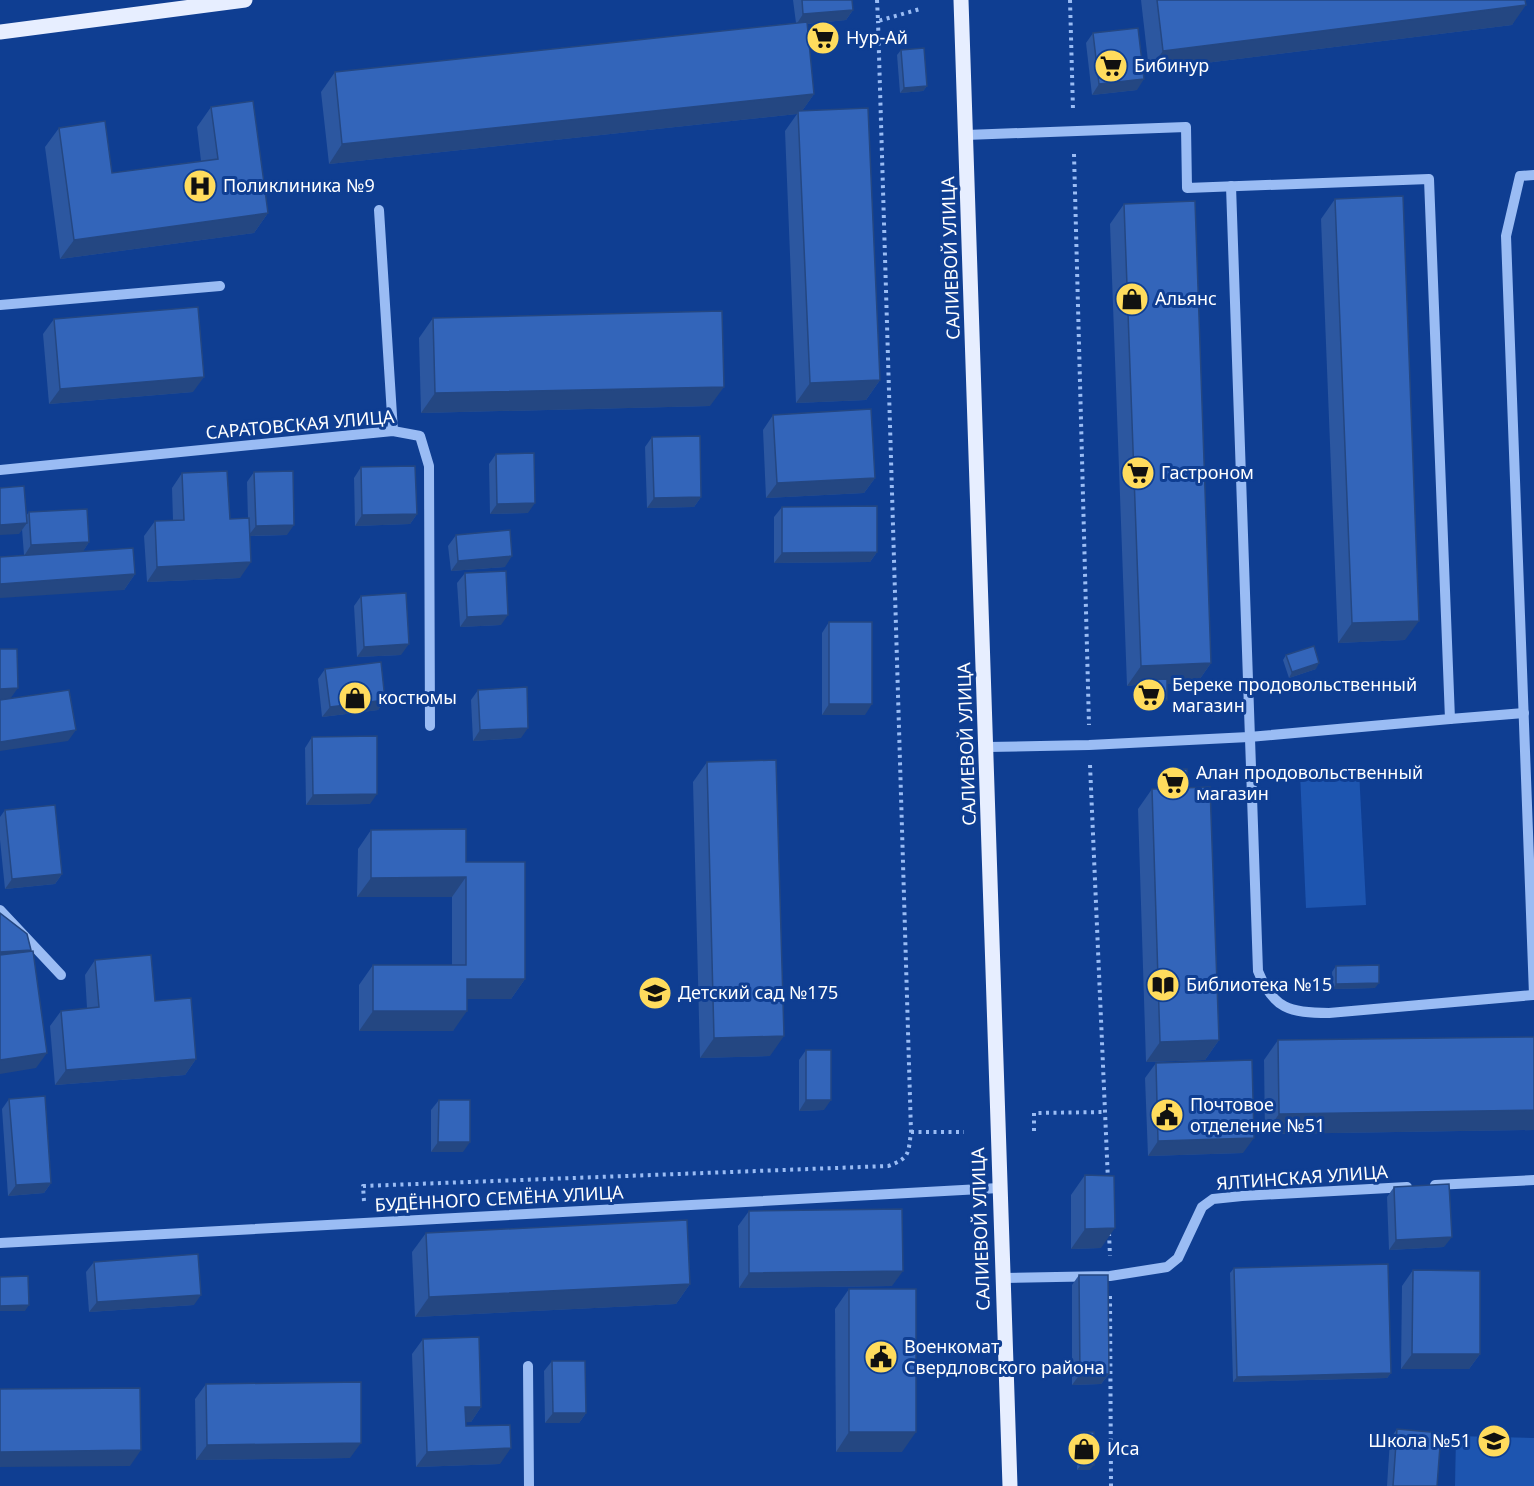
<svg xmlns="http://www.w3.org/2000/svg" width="1534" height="1486" font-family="'Noto Sans',sans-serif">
  <rect width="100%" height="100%" fill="#0f3e92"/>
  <g fill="#1d55b0">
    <polygon points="1359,771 1366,905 1306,908 1300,773"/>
    <polygon points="1456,1436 1534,1438 1534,1486 1455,1486"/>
  </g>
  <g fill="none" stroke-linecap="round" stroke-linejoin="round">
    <g stroke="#9abcf4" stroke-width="4" stroke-dasharray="3 4.5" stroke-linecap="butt">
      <polyline points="877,0 878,21 920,9"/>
      <polyline points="1070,0 1073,110"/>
      <polyline points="1074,154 1089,725"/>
      <polyline points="1090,765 1108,1181"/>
      <polyline points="1034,1131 1034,1113 1106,1112"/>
      <polyline points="911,1132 964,1132"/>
      <path d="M364 1201 363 1186 888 1166C910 1158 908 1154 911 1132L878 21"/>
      <polyline points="1109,1233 1110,1256"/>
      <polyline points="1110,1296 1111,1486"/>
    </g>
    <g stroke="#9abcf4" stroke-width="10">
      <polyline points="966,135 1186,127 1187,188 1429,179 1450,719 1249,737 1089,745 987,747"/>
      <polyline points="1534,175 1520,176 1506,236 1534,995"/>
      <path d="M1231 186 1258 971C1273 1009 1290 1013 1329 1013L1533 995"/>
      <polyline points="379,210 393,431"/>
      <polyline points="0,305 220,286"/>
      <polyline points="0,470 393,431 420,436 429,466 430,726"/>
      <polyline points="1450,719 1524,713"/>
      <polyline points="0,910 61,975"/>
      <polyline points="1435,1185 1534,1180"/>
      <polyline points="0,1243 999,1188"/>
      <polyline points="1003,1278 1110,1276 1167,1267 1178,1258 1202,1207 1213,1199 1242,1196 1407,1187"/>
      <polyline points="528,1366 529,1486"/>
    </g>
    <g stroke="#e7eeff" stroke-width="15">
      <path d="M961 0C979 495 992 991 1010 1486"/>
      <polyline points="0,32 245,0"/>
    </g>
  </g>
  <g fill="#2c57a0">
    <polygon points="793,0 852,0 853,10 846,20 807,24 814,94 802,111 880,380 866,400 796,403 785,131 797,114 329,164 321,92 335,72 796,23"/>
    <polygon points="1141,0 1525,0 1512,25 1149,70"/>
    <polygon points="1093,33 1137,90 1092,95 1086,43"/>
    <polygon points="901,50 927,86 923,91 900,93 897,55"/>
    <polygon points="211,107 268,213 254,233 60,259 45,147 59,128 112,173 201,161 197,127"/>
    <polygon points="1335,199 1405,640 1338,643 1321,219"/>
    <polygon points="1124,204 1211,663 1197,683 1167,684 1163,705 1136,706 1135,685 1127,686 1110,224"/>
    <polygon points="433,318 710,406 421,413 419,338"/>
    <polygon points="54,319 193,392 49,404 43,334"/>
    <polygon points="773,415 875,478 864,493 766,498 763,430"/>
    <polygon points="652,437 701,497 694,507 647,508 645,447"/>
    <polygon points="496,454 528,513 490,514 489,464"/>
    <polygon points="361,467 417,514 410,524 355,526 354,478"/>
    <polygon points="254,472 287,535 250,536 240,578 147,582 144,536 155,521 173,520 172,488 182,473 230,519 248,518 247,482"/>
    <polygon points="782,507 877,552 870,562 774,563 774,517"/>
    <polygon points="29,512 89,542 83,551 135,574 124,590 24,555 22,529 19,534 26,516"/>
    <polygon points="456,535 505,567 451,571 448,546"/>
    <polygon points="465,573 501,625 460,627 457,583"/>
    <polygon points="361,596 401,655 357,657 354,606"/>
    <polygon points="829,622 865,715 822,715 822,633"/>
    <polygon points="1286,655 1316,669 1289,678 1283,660"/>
    <polygon points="325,669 385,700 378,710 322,717 318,679"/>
    <polygon points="478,690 521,738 473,741 471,700"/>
    <polygon points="312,737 370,804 306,805 305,748"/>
    <polygon points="707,762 770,1056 700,1058 693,782"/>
    <polygon points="1165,770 1187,788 1219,1040 1205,1060 1146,1062 1138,809 1152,789 1162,789 1161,775"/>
    <polygon points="5,810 62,874 55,884 5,889 0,840 0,817"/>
    <polygon points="371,830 466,862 525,979 511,999 467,999 453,1031 359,1031 359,985 373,965 452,965 452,897 357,897 358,849"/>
    <polygon points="95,960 155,1001 196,1059 185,1075 55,1085 50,1026 61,1011 87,1008 85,975"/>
    <polygon points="1336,966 1375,988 1333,989 1332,972"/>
    <polygon points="1534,1037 1534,1130 1265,1134 1264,1060 1278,1040"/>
    <polygon points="806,1050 824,1110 799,1111 799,1060"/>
    <polygon points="1156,1063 1243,1153 1148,1156 1145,1078"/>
    <polygon points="9,1099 51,1183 44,1193 8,1196 2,1109"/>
    <polygon points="439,1100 463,1152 431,1152 431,1110"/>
    <polygon points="1085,1175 1101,1248 1071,1249 1071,1195"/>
    <polygon points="1394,1187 1444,1247 1389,1250 1387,1197"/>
    <polygon points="749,1211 892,1286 739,1288 738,1226"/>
    <polygon points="426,1233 690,1284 676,1304 415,1317 412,1252"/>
    <polygon points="94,1262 194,1305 89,1312 86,1272"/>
    <polygon points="1234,1268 1391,1373 1387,1378 1233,1382 1230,1273"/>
    <polygon points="1413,1270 1480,1354 1469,1369 1401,1369 1402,1286"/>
    <polygon points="1079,1275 1109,1374 1101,1384 1072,1385 1072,1285"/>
    <polygon points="849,1289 902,1452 836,1452 835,1309"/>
    <polygon points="423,1339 481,1407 471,1422 466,1422 466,1426 500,1464 416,1467 412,1354"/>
    <polygon points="552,1361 586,1413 579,1423 545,1423 544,1371"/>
    <polygon points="206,1384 350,1458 196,1460 195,1399"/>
    <polygon points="1397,1429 1437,1486 1387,1486 1390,1439"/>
    <polygon points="1081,1432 1090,1470 1077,1470 1078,1437"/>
  </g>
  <g fill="#244782">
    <polygon points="1526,5 1512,25 1149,70 1163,51"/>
    <polygon points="853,10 846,20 796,25 803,14"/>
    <polygon points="1144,79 1137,90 1092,95 1099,84"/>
    <polygon points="927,86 923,91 900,93 904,88"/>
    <polygon points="814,94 800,114 798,111 797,114 329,164 342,144"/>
    <polygon points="268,213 254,233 60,259 74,240"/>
    <polygon points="204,377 193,392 49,404 60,389"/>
    <polygon points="880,380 866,400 796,403 810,383"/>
    <polygon points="724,387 710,406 421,413 435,393"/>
    <polygon points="875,478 864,493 766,498 777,483"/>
    <polygon points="701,497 694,507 647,508 654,498"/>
    <polygon points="535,503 528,513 490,514 497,504"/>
    <polygon points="417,514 410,524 355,526 362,515"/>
    <polygon points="27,523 19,534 0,535 0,525"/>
    <polygon points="294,525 287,535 248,536 256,526"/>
    <polygon points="89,542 82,553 24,556 31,545"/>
    <polygon points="877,552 870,562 774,563 782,553"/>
    <polygon points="512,556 505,567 451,571 458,561"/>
    <polygon points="251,562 240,578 147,582 157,567"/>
    <polygon points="135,574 124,590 0,598 0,584"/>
    <polygon points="508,615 501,625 460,627 467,617"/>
    <polygon points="1419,621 1405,640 1338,643 1352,623"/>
    <polygon points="409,644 401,655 357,657 364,647"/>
    <polygon points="1211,663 1197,683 1139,685 1139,680 1135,685 1127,686 1141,666"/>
    <polygon points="1319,663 1316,669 1289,678 1292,672"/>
    <polygon points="18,688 10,699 0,699 0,689"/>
    <polygon points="385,700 378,710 322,717 330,707"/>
    <polygon points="1140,700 1167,700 1163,705 1136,706"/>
    <polygon points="829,704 872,704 865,715 822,715"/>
    <polygon points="528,728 521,738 473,741 480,730"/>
    <polygon points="76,730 68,741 0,751 0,742"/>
    <polygon points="1188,786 1184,792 1162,792 1166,787"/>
    <polygon points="377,794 370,804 306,805 313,795"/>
    <polygon points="62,874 55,884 5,889 12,879"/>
    <polygon points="466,877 452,897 357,897 371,878"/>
    <polygon points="31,950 24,960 0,962 0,952"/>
    <polygon points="467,979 525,979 511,999 453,999"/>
    <polygon points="1379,983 1375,988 1333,989 1336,984"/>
    <polygon points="373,1011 467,1011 453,1031 359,1031"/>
    <polygon points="784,1036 770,1056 700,1058 714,1038"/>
    <polygon points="1219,1040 1205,1060 1146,1062 1160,1042"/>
    <polygon points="47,1053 36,1068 0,1074 0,1060"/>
    <polygon points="196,1059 185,1075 55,1085 66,1070"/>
    <polygon points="806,1100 831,1100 824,1110 799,1111"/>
    <polygon points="1534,1110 1534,1130 1265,1134 1279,1114"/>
    <polygon points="1254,1138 1243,1153 1148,1156 1158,1141"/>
    <polygon points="438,1142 470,1142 463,1152 431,1152"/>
    <polygon points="51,1183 44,1193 8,1196 16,1185"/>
    <polygon points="1115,1228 1101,1248 1071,1249 1085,1229"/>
    <polygon points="1452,1237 1444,1247 1389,1250 1396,1240"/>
    <polygon points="903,1271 892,1286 739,1288 749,1273"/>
    <polygon points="690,1284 676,1304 415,1317 429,1297"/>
    <polygon points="201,1295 194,1305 89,1312 97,1302"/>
    <polygon points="29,1305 25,1311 0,1311 0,1306"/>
    <polygon points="1412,1354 1480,1354 1469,1369 1401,1369"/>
    <polygon points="1391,1373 1387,1378 1233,1382 1237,1377"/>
    <polygon points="1080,1374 1109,1374 1101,1384 1072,1385"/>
    <polygon points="465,1407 481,1407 471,1422 455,1423"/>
    <polygon points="553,1413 586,1413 579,1423 545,1423"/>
    <polygon points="849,1432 916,1432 902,1452 836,1452"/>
    <polygon points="361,1443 350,1458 196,1460 207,1445"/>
    <polygon points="511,1448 500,1464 416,1467 427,1452"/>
    <polygon points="141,1450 130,1466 0,1467 0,1452"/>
    <polygon points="1081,1465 1094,1465 1090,1470 1077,1470"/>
  </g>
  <g fill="#3365ba" stroke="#244782" stroke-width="1.5">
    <polygon points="802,0 852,0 853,10 803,14"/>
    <polygon points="1157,0 1525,0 1526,5 1163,51"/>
    <polygon points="807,22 814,94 342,144 335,72"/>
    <polygon points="1138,28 1144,79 1099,84 1093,33"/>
    <polygon points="924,48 927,86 904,88 901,50"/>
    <polygon points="253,101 268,213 74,240 59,128 105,121 112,173 218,159 211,107"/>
    <polygon points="868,108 880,380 810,383 798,111"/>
    <polygon points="1403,196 1419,621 1352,623 1335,199"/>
    <polygon points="1195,201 1211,663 1141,666 1124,204"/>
    <polygon points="198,307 204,377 60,389 54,319"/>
    <polygon points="722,311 724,387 435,393 433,318"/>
    <polygon points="871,409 875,478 777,483 773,415"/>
    <polygon points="700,436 701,497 654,498 652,437"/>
    <polygon points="534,453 535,503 497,504 496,454"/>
    <polygon points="415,466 417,514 362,515 361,467"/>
    <polygon points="227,471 230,519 249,518 251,562 157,567 155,521 184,520 182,473"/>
    <polygon points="293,471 294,525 256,526 254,472"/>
    <polygon points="24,486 27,523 0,525 0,488"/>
    <polygon points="877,506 877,552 782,553 782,507"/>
    <polygon points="87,509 89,542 31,545 29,512"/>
    <polygon points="510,530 512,556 458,561 456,535"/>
    <polygon points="133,548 135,574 0,584 0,557"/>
    <polygon points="506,571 508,615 467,617 465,573"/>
    <polygon points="406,593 409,644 364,647 361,596"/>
    <rect x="829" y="622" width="43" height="82"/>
    <polygon points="1314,646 1319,663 1292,672 1286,655"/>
    <polygon points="0,649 17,649 18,688 0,689"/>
    <polygon points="381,662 385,700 330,707 325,669"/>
    <polygon points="1167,679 1167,700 1140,700 1139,680"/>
    <polygon points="527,687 528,728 480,730 478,690"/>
    <polygon points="69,690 76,730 0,742 0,700"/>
    <polygon points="377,736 377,794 313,795 312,737"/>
    <polygon points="776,760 784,1036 714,1038 707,762"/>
    <polygon points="1187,769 1188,786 1166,787 1165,770"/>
    <polygon points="1210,787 1219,1040 1160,1042 1152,789"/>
    <polygon points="55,805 62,874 12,879 5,810"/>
    <polygon points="466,829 466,862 525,862 525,979 467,979 467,1011 373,1011 373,965 466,965 466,877 371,878 371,830"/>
    <polygon points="0,913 27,934 31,950 0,952"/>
    <polygon points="33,951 47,1053 0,1060 0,955"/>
    <polygon points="151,955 155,1001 191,998 196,1059 66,1070 61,1011 99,1007 95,960"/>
    <polygon points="1379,965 1379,983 1336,984 1336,966"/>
    <polygon points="1534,1037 1534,1110 1279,1114 1278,1040"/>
    <rect x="806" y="1050" width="25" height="50"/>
    <polygon points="1252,1060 1254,1138 1158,1141 1156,1063"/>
    <polygon points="45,1096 51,1183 16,1185 9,1099"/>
    <polygon points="439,1100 470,1100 470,1142 438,1142"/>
    <polygon points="1085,1175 1114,1176 1115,1228 1085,1229"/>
    <polygon points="1449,1184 1452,1237 1396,1240 1394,1187"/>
    <polygon points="902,1209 903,1271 749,1273 749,1211"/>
    <polygon points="687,1220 690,1284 429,1297 426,1233"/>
    <polygon points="198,1254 201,1295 97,1302 94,1262"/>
    <polygon points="1388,1264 1391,1373 1237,1377 1234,1268"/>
    <polygon points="1413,1270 1480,1271 1480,1354 1412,1354"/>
    <polygon points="1079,1275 1108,1275 1109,1374 1080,1374"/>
    <polygon points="28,1276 29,1305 0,1306 0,1277"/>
    <rect x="849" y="1289" width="67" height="143"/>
    <polygon points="479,1337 481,1407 465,1407 466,1426 510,1425 511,1448 427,1452 423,1339"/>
    <polygon points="552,1361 585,1361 586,1413 553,1413"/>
    <polygon points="361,1382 361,1443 207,1445 206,1384"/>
    <polygon points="140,1388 141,1450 0,1452 0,1389"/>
    <polygon points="1397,1429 1441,1433 1437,1486 1393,1486"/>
    <rect x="1081" y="1432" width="13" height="33"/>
  </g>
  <defs>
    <g id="supermarket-disc" transform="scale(1.725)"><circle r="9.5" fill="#ffdc5d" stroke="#0f3e92"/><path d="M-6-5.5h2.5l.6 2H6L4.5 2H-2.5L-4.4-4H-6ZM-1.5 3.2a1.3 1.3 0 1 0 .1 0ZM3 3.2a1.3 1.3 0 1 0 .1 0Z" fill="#111"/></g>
    <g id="hospital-disc" transform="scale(1.725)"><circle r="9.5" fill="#ffdc5d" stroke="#0f3e92"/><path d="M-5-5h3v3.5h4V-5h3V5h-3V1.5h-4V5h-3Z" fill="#111"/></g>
    <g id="shop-disc" transform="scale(1.725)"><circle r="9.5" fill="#ffdc5d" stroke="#0f3e92"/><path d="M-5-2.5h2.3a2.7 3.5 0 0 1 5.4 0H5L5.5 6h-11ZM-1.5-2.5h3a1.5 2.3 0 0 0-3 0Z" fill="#111"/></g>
    <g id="library-disc" transform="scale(1.725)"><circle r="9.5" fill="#ffdc5d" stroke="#0f3e92"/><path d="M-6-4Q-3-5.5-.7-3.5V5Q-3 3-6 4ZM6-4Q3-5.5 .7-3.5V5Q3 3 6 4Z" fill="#111"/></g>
    <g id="school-disc" transform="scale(1.725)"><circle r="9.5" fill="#ffdc5d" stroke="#0f3e92"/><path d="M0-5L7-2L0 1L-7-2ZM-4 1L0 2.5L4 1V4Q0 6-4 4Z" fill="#111"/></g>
    <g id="civic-disc" transform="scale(1.725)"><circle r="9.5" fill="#ffdc5d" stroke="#0f3e92"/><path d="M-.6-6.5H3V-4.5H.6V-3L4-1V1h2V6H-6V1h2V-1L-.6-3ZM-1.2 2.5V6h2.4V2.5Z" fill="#111"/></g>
  </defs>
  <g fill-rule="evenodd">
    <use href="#supermarket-disc" x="823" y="38"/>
    <use href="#supermarket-disc" x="1111" y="66"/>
    <use href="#hospital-disc" x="200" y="186"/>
    <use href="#shop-disc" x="1132" y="299"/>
    <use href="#supermarket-disc" x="1138" y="473"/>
    <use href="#supermarket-disc" x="1149" y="695"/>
    <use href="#shop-disc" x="355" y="698"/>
    <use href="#supermarket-disc" x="1173" y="783"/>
    <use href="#library-disc" x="1163" y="985"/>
    <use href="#school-disc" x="655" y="993"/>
    <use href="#civic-disc" x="1167" y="1115"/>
    <use href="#civic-disc" x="881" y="1357"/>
    <use href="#school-disc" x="1494" y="1441"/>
    <use href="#shop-disc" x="1084" y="1449"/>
  </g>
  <g text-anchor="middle" stroke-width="6" stroke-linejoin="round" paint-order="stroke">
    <g font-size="18" fill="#fff" stroke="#0f3e92" text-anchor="start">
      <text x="846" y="44">Нур-Ай</text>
      <text x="1134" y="72">Бибинур</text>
      <text x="223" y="192">Поликлиника №9</text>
      <text x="1155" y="305">Альянс</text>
      <text x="1161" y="479">Гастроном</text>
      <text x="1172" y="691">Береке продовольственный<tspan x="1172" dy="21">магазин</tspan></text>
      <text x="378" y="704">костюмы</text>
      <text x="1196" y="779">Алан продовольственный<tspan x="1196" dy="21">магазин</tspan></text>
      <text x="1186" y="991">Библиотека №15</text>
      <text x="678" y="999">Детский сад №175</text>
      <text x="1190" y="1111">Почтовое<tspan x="1190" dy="21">отделение №51</tspan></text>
      <text x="904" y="1353">Военкомат<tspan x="904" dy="21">Свердловского района</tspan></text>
      <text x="1471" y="1447" text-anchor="end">Школа №51</text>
      <text x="1107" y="1455">Иса</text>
    </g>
    <g font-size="18" fill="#fff" stroke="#0f3e92">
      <text transform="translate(951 258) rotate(-92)" y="6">САЛИЕВОЙ УЛИЦА</text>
      <text transform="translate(300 425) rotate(-5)" y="6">САРАТОВСКАЯ УЛИЦА</text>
      <text transform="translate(967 744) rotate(-92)" y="6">САЛИЕВОЙ УЛИЦА</text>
      <text transform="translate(1302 1178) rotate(-4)" y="6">ЯЛТИНСКАЯ УЛИЦА</text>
      <text transform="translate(499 1199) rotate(-3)" y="6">БУДЁННОГО СЕМЁНА УЛИЦА</text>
      <text transform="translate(981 1229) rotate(-92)" y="6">САЛИЕВОЙ УЛИЦА</text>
    </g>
  </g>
</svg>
